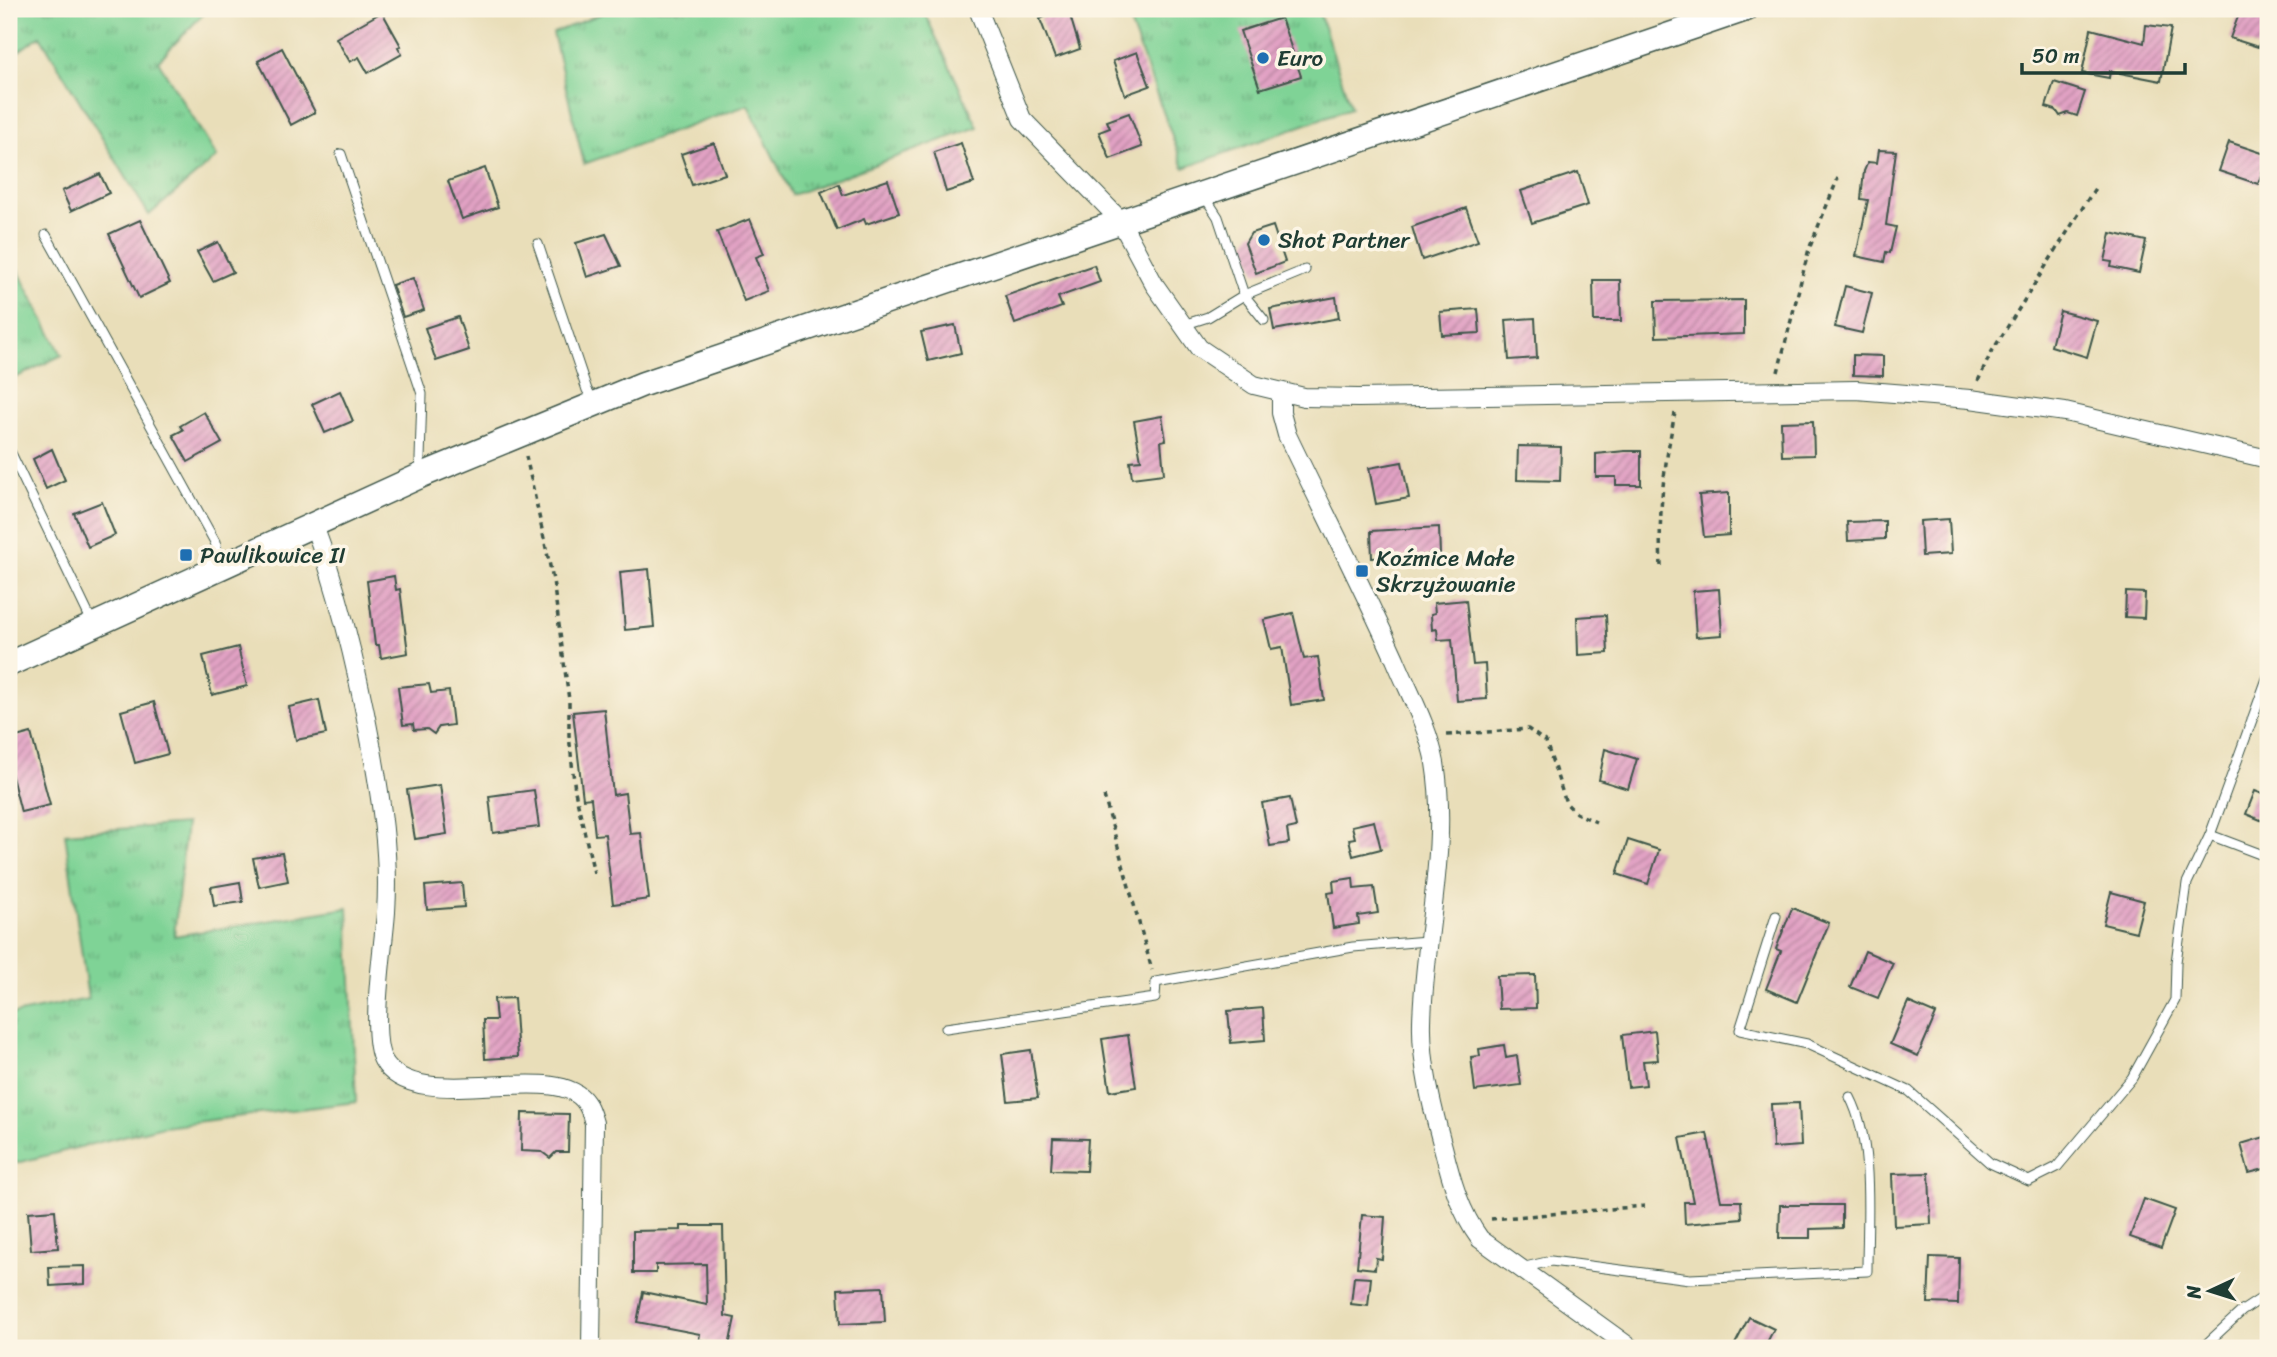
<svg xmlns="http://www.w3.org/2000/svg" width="2277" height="1357" font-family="Sriracha,sans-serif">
  <defs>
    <pattern id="grass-tufts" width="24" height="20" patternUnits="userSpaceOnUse" patternTransform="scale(1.75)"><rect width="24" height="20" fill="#7fd396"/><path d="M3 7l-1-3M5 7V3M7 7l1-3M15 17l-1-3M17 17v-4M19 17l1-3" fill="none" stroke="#67ac7b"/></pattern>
    <pattern id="building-hatch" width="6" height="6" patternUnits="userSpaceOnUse" patternTransform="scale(1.75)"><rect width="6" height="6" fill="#e2a2c4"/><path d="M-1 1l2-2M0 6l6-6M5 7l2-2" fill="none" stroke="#b785a0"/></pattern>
  </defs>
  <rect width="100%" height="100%" fill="#fcf5e5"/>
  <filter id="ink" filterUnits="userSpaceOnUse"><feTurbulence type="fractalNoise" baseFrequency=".0143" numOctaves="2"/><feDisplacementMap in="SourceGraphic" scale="14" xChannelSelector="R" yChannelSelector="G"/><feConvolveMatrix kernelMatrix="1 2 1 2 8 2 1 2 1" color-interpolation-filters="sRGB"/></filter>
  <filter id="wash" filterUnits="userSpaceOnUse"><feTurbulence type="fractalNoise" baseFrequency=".00686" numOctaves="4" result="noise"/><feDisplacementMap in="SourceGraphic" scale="28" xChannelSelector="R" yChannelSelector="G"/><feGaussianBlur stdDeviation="1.57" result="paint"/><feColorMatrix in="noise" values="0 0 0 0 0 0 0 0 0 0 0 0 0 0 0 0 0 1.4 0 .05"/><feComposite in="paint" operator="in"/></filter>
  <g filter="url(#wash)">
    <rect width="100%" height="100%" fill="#e9deb9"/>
    <g fill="url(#grass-tufts)" stroke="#4f8865" stroke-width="2">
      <polygon points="9,9 208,9 158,61 217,157 149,215 40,36 9,58"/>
      <polygon points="613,9 950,9 925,14 978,127 792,195 748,105 584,164 553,33"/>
      <polygon points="1125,9 1318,9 1351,108 1184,168"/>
      <polygon points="9,253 62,355 9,381"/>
      <polygon points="186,824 174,936 348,908 356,1102 163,1126 9,1165 9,1015 88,999 65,833"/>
    </g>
    <g id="blocks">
      <g fill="url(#building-hatch)">
        <polygon points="1061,9 1068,9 1080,49 1055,58 1040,19"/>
        <polygon points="2241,9 2268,9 2268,35 2263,33 2258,47 2230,38"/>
        <polygon points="382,12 401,46 398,47 402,54 368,73 359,57 350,62 336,38"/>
        <polygon points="1281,18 1301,76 1260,89 1240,31"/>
        <polygon points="2146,25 2171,28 2161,81 2110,71 2109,78 2082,73 2091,29 2144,43"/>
        <polygon points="282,48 315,112 291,125 258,61"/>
        <polygon points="1137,52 1150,86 1125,95 1113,61"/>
        <polygon points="2054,82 2085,92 2077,116 2068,113 2060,116 2056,110 2046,107"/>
        <polygon points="1129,113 1142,147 1110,159 1099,132 1110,128 1107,121"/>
        <polygon points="2229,142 2268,155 2258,184 2219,171"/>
        <polygon points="714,143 725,174 692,185 681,154"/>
        <polygon points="961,143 974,183 946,192 934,152"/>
        <polygon points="1879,150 1896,151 1886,225 1896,227 1890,253 1886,252 1884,262 1856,256 1868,200 1861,199 1864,171 1868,162 1877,163"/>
        <polygon points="485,168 498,207 462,219 448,181"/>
        <polygon points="1578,172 1588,205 1532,223 1521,191"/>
        <polygon points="100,174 109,193 71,211 62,191"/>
        <polygon points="888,180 899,213 866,224 864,219 837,230 821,192 839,184 843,195"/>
        <polygon points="1466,208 1478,241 1422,260 1412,227"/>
        <polygon points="750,219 764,254 756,257 769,291 744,301 717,232"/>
        <polygon points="140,220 170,283 139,298 109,234"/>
        <polygon points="1273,226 1285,262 1256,273 1245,243 1251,233"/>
        <polygon points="2111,233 2146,241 2139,273 2111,267 2112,262 2105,261"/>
        <polygon points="606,234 621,266 587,277 576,243"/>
        <polygon points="218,242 233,272 213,281 197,252"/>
        <polygon points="1094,265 1100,282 1058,297 1062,307 1015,324 1005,296"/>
        <polygon points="413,278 424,310 403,317 392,285"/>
        <polygon points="1593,280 1620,280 1621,321 1594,321"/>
        <polygon points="1845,286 1872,293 1862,333 1835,327"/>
        <polygon points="1336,297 1339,318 1274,330 1270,309"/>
        <polygon points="1744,300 1744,334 1656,337 1655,301"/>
        <polygon points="1478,309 1480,333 1442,335 1440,312"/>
        <polygon points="2060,311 2097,321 2087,357 2051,346"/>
        <polygon points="458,317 469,350 436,361 425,328"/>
        <polygon points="1535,318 1537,358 1509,360 1506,320"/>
        <polygon points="955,325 961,353 928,361 921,332"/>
        <polygon points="1853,355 1883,356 1883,376 1853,375"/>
        <polygon points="340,391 353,421 325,433 312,404"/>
        <polygon points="204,412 222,443 188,462 173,435 183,430 180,426"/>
        <polygon points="1162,416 1166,440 1161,441 1164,474 1132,478 1130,461 1141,460 1134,421"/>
        <polygon points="1813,421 1814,455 1782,456 1781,422"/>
        <polygon points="1518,446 1561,447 1560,481 1517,480"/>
        <polygon points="52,449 65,480 46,489 33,459"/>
        <polygon points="1625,451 1641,451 1641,485 1616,485 1616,477 1596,477 1596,454"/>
        <polygon points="1402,462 1409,498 1376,504 1369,468"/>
        <polygon points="1729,493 1729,535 1704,537 1699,495"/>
        <polygon points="102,502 115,535 88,547 74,513"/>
        <polygon points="1949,519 1951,554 1922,556 1920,521"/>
        <polygon points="1885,521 1885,539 1848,541 1847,522"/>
        <polygon points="1439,527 1440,555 1372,558 1371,531"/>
        <polygon points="649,569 654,627 625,630 620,572"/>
        <polygon points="394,576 396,590 400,589 408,653 381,658 379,645 375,645 367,581"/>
        <polygon points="1719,589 1722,635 1696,637 1693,591"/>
        <polygon points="2126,592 2145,593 2144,618 2125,617"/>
        <polygon points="1466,600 1473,665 1485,664 1487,699 1457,701 1452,639 1438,640 1437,629 1432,630 1431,614 1435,613 1434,603"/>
        <polygon points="1293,613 1304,659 1318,657 1324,700 1291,705 1282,647 1271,649 1264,620"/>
        <polygon points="1606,615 1608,653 1578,655 1577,617"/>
        <polygon points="238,647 247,686 212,695 203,656"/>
        <polygon points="429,684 431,693 449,691 453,725 439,727 434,734 427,729 414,730 413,724 403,725 398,687"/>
        <polygon points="319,700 326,734 296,740 289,707"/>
        <polygon points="154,702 168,754 135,763 121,711"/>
        <polygon points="604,709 613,795 625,793 630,834 641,833 649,899 613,904 605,834 595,835 591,798 583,799 573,712"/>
        <polygon points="31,733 50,805 21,812 9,765 9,739"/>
        <polygon points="1605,749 1637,759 1628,789 1599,780"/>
        <polygon points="440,785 447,834 415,839 407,790"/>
        <polygon points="534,790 539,827 493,833 489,796"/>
        <polygon points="2255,791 2268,796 2263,821 2246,814"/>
        <polygon points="1290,798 1296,827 1287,829 1289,843 1270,846 1262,803"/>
        <polygon points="1374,821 1381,849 1353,856 1349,839 1355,838 1352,826"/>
        <polygon points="1628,840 1659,850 1648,884 1617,874"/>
        <polygon points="282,853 288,881 259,887 253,858"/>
        <polygon points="1353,878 1354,889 1374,887 1378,913 1358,916 1359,924 1333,928 1328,893 1334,892 1333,881"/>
        <polygon points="240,882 243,902 214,906 211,887"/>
        <polygon points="462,883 464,907 427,910 425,886"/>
        <polygon points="2111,892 2144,901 2136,932 2103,924"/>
        <polygon points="1792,908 1829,923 1797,1002 1766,989 1781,951 1776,949"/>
        <polygon points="1865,951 1893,963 1878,998 1850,987"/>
        <polygon points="1535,975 1536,1008 1499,1009 1497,976"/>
        <polygon points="514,998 518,1057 485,1059 483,1020 496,1020 494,999"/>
        <polygon points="1908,1002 1936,1014 1918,1056 1890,1044"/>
        <polygon points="1263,1008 1265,1040 1231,1043 1228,1011"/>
        <polygon points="1655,1031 1658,1060 1643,1061 1646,1085 1628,1087 1622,1035"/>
        <polygon points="1128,1035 1136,1087 1110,1091 1102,1039"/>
        <polygon points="1504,1045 1506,1058 1517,1056 1521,1085 1475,1091 1471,1057 1480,1056 1479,1049"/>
        <polygon points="1031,1050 1038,1098 1008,1101 1002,1054"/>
        <polygon points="1799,1103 1801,1146 1773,1148 1771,1104"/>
        <polygon points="522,1113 569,1114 568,1152 556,1152 550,1158 542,1152 521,1151"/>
        <polygon points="1707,1133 1721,1201 1741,1201 1742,1219 1685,1224 1684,1202 1693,1202 1680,1138"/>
        <polygon points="2268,1136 2268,1168 2249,1173 2241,1144"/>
        <polygon points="1053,1138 1088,1139 1086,1171 1051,1170"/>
        <polygon points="1929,1173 1931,1224 1894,1226 1892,1174"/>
        <polygon points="2144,1199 2175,1210 2161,1248 2130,1237"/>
        <polygon points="1780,1205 1842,1205 1842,1228 1810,1229 1810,1238 1779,1238"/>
        <polygon points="55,1210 58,1248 31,1250 28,1212"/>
        <polygon points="1362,1215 1385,1217 1382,1259 1376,1258 1375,1269 1357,1267"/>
        <polygon points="681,1226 723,1226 725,1316 735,1318 729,1346 699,1340 700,1334 637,1322 643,1292 707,1305 706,1264 656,1265 656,1273 633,1273 633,1231 681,1230"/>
        <polygon points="1930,1257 1959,1258 1958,1304 1928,1303"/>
        <polygon points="85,1266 85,1284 50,1286 49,1267"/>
        <polygon points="1354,1277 1371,1278 1368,1306 1351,1304"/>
        <polygon points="883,1287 885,1322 840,1324 838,1289"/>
        <polygon points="1749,1317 1774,1329 1764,1348 1733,1348"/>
      </g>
    </g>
  </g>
  <g filter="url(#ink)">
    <use href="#blocks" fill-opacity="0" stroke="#3d5548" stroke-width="2"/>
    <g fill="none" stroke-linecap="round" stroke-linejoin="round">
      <g stroke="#3d5548" stroke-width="11">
        <g id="lane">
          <polyline points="341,154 422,394 420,459 422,474"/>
          <polyline points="1205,197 1218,217 1244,295 1305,270"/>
          <polyline points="46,235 215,542 221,565"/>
          <polyline points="538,244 587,390 595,402"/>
          <polyline points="1183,325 1208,317 1244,295 1264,320"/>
          <polyline points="9,449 93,624"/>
          <polyline points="2210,835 2268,857"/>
          <polyline points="1776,916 1740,1030 1807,1044 1909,1091 1990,1163 2029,1181 2057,1167 2132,1078 2175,1000 2176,962 2187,883 2210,835 2268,676"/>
          <polyline points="946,1028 1155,998 1156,982 1353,947 1427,941"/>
          <path d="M1521 1268 1551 1261 1690 1279 1867 1271C1867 1219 1874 1143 1850 1097"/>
          <polyline points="2202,1348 2242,1311 2268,1294"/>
        </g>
      </g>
      <g stroke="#3d5548" stroke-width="20">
        <g id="street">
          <polyline points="978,9 1022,119 1120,220 1154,284 1199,348 1254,385 1304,397 1358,398 1856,390 1970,399 2065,412 2268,459"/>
          <path d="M1281 392V413L1287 435C1323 510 1361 584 1395 659 1409 693 1428 726 1435 763 1449 848 1424 936 1422 1022 1421 1063 1432 1107 1443 1147 1451 1179 1460 1212 1480 1239L1631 1348"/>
          <path d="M313 523C340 595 357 668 371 744 381 799 390 855 386 912 384 944 369 1035 383 1060 415 1118 557 1057 586 1103 590 1108 592 1117 594 1123L591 1348"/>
        </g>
      </g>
      <g stroke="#3d5548" stroke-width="27">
        <polyline id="secondary" points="9,664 422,475 643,384 1746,9"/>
      </g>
      <g stroke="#3d5548" stroke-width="3.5" stroke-dasharray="5 5" stroke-linecap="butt">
        <polyline points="1778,372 1809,249 1838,178"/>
        <polyline points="1978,381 1991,353 2097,185"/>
        <polyline points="526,456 553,580 569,700 569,735 575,791 594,873"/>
        <path d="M1661 566C1658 510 1664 467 1675 413"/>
        <polyline points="1447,735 1528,729 1546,742 1566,803 1576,813 1596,822"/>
        <polyline points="1104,796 1152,970"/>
        <polyline points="1491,1219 1645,1206"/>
      </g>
      <use href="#lane" stroke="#fff" stroke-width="9"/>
      <use href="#street" stroke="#fff" stroke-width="18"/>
      <use href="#secondary" stroke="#fff" stroke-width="24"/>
    </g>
  </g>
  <g fill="#1f6fb2" stroke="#fcf5e5" stroke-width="2.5">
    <circle cx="1263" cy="58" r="7"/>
    <circle cx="1264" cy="240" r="7"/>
    <rect x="179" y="548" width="14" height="14" rx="3.5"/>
    <rect x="1355" y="564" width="14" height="14" rx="3.5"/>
  </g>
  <g text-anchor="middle" stroke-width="7" stroke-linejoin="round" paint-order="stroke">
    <g font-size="23" fill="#1f3d34" stroke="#fcf5e5" text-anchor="start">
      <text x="1277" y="66">Euro</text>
      <text x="1278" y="248">Shot Partner</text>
      <text x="200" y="563">Pawlikowice II</text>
      <text x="1376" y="566">Koźmice Małe<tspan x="1376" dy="26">Skrzyżowanie</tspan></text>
    </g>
  </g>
  <rect width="2277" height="1357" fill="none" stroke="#fcf5e5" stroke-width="35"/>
  <g transform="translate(2210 1291) rotate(266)" stroke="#fcf5e5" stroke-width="5" paint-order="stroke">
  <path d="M0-5L12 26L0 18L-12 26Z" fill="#1f3d34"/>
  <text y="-10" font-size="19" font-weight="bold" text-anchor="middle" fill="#1f3d34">N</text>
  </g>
  <path d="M2022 63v10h163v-10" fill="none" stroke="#1f3d34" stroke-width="3.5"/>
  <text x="2032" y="63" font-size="21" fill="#1f3d34" stroke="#fcf5e5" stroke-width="5" paint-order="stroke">50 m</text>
</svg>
